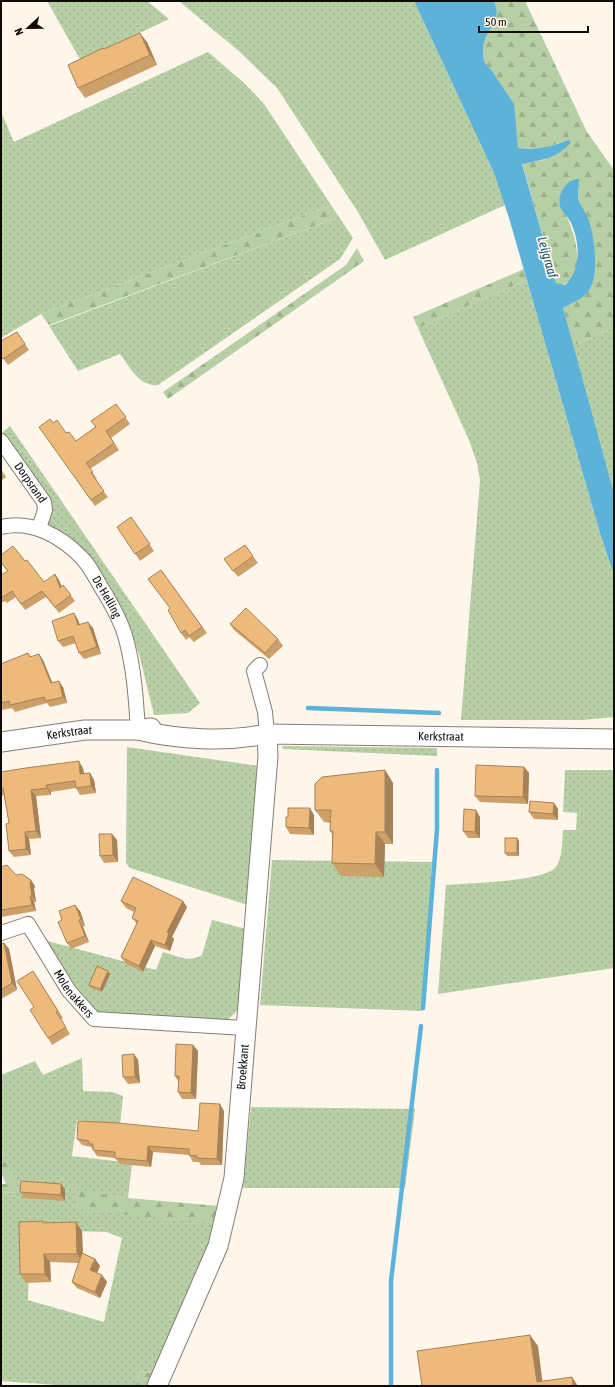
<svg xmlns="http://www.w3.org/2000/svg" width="615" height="1387" font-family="'Asap Condensed',sans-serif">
  <defs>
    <pattern id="grass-dots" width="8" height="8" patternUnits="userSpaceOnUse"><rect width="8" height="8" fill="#b6cfa4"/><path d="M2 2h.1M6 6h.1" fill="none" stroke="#9bb18c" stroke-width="1.8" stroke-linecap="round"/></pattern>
    <pattern id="forest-firs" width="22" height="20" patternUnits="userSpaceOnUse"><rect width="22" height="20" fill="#b6cfa4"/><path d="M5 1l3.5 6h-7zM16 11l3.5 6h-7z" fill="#9bb18c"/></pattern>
  </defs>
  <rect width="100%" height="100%" fill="#fef5eb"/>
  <g fill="url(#grass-dots)" fill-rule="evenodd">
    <polygon points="47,1 147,1 169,19 81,61"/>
    <polygon points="179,1 414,1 494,173 505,205 385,260 358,212 277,88 241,53"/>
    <polygon points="208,52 244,83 264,104 331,205 41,314 1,338 1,112 14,142"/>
    <path d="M339 217 353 238 340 259 158 385C139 387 130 367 120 354L78 371 49 326Z"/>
    <polygon points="527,280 600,533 614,575 614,717 583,720 461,720 480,480 477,463 469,440 418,328"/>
    <polygon points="614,327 614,493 573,346"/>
    <polygon points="10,426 200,703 188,713 154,715 139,654 123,613 104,577 91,560 49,528 47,519 51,505 2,433"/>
    <polygon points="282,746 437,748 437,756 283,749"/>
    <polygon points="127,747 259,766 248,905 130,868 126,863"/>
    <path d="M565 770H614V968L438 994 446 885C467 883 541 882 555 868 563 859 562 841 563 830H576L577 813 563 812Z"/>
    <polygon points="272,860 432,862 423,1011 260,1005"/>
    <path d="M212 920 246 929 240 1001 236 1012 223 1024 88 1018 44 940 156 970 163 952C178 956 188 963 202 955Z"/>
    <path d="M82 1058 83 1091 112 1092 123 1096 120 1126 77 1120 72 1156 132 1163 128 1198 77 1191 215 1224 200 1265 155 1374 140 1371 136 1386H69L1 1381V1192L19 1193 1 1149V1075L35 1061 43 1075ZM30 1230 107 1232 122 1238 104 1322 28 1300Z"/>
    <polygon points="251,1107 415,1109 405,1188 243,1188"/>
  </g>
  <g fill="url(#forest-firs)">
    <path d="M494 1H525L587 132 614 170V327L573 346 563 308 575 302 585 213 578 199 579 180 564 213C575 228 588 278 562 285L556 283 522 163 544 160 568 140C552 146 535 151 518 149 515 124 501 80 484 62 484 57 482 48 484 43 488 26 503 22 494 1Z"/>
    <polygon points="331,205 339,217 49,325 41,314"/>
    <polygon points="357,248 364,261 168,399 163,392 346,265"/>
    <polygon points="524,269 527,280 418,328 413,317"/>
    <polygon points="1,1149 19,1193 1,1192 1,1184 6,1184 1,1172"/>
    <polygon points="77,1190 128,1198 219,1206 215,1224 75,1209"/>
    <polygon points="140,1371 155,1374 150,1386 136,1386"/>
  </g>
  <path fill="#5db2da" d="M414 1H494C503 22 488 26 484 43 482 48 484 57 484 62L492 71 514 104 518 148C535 151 553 146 568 140L571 142C555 160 544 159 522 164L556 283 565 285C582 270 580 240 570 221 567 216 562 212 560 206 557 194 567 178 579 179L578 199C581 206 586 212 589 221 595 238 600 279 587 293 580 300 571 304 563 308L614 493V575L600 533 509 218 494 173Z"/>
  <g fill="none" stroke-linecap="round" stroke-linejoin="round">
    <g stroke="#5db2da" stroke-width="4.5">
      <polyline points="308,708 439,713"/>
      <polyline points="423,1008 437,829 437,770"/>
      <polyline points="391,1386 391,1281 421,1026"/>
    </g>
    <g stroke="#867d72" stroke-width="16">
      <g id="street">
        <path id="s1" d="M1 441 44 502 45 510 39 528"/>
        <path id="s2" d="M1 527C32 520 61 536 82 558 90 566 95 577 101 587 111 603 121 620 126 639 134 668 136 699 138 730"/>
        <polyline points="260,665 254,671 265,712 267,734"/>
        <path id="s3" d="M1 933 28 924 69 991 94 1019 245 1028"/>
      </g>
    </g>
    <g stroke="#867d72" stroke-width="21">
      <g id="secondary">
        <path id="s4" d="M138 730C179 740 226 742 267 734L614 739"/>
        <path id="s5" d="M1 742 85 730H138L151 728"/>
        <path id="s6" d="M157 1386 218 1246 234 1178 268 756 267 734"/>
      </g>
    </g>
    <use href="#street" stroke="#fff" stroke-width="14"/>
    <use href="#secondary" stroke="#fff" stroke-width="19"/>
  </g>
  <g fill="#cda06a">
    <polygon points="147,42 157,65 85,98 78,88 104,49"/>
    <polygon points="17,332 29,350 8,365 1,356"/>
    <polygon points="116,404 130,424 111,438 119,450 90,469 97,479 95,480 108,497 95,506 39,427 53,423 76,441 95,427"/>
    <polygon points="1,469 6,477 1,481"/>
    <polygon points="131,517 154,551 140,561 117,527"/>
    <polygon points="245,545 258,563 238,577 224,559"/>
    <polygon points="1,555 25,561 44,582 59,580 62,587 63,585 75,601 59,613 46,597 25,610 16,597 7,603 5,601 1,603 1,575 8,572 1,563"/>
    <polygon points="161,570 207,633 194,642 189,637 186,640 181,633 170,609"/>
    <polygon points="74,613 78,620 80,625 93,628 101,654 84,659 79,653 76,643 63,647 58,641"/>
    <polygon points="230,624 278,639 283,646 269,659 234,630"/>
    <polygon points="28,653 31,657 39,654 43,660 52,683 63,687 67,703 50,707 47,703 15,712 12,708 1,710 1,664"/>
    <polygon points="524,767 529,773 528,804 480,802 475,796"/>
    <polygon points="83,768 84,774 90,773 94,780 96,793 80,795 76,788 51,792 51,795 36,796 41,838 29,839 31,855 14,857 9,851 9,823 4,795 1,796 1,772"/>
    <polygon points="385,770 393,783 393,844 385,844 384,877 341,876 332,863 332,834 330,831 330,823 324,822 315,810"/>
    <polygon points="554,803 558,809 558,820 534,819 529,812"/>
    <polygon points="314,815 314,835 290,834 286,827"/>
    <polygon points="480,817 480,838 468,838 463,831"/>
    <polygon points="112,834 117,840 118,862 104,863 100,856"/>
    <polygon points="519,841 519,856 507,856 505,853"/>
    <polygon points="1,867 35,886 34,889 36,902 34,902 36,911 1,917"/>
    <polygon points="121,901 187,907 172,937 174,939 170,951 155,946 143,972 126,964 121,957 137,924 132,918 134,912 126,908"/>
    <polygon points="80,911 85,926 83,927 89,942 71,949 67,943"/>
    <polygon points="4,943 9,949 17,990 1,999 1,944"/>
    <polygon points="33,971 63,1018 61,1019 70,1034 52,1045 48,1038 34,1007"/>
    <polygon points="110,974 102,992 91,988 89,985"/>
    <polygon points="193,1045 198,1051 196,1099 182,1099 178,1092 178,1081 175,1076"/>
    <polygon points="134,1054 138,1060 140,1083 128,1084 123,1077"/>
    <polygon points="224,1111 222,1165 201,1165 199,1162 193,1162 189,1155 153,1152 151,1167 120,1164 115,1158 97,1156 91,1147 82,1145 77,1139 198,1131"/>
    <polygon points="65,1189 65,1201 24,1198 20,1192"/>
    <polygon points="76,1222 82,1231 83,1254 95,1259 100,1266 97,1273 107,1282 100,1298 77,1288 72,1282 79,1263 50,1262 51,1282 26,1283 20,1274 45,1223"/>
  </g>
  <g fill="#a78256">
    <polygon points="140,33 147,42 157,65 150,55"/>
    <polygon points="55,574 59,580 64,594 60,588"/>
    <polygon points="74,613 78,620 82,632 78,625"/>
    <polygon points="88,622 93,628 101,654 97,647"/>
    <polygon points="39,654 43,660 55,689 51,683"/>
    <polygon points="59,681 63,687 67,703 63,697"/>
    <polygon points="79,761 83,768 85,781 80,774"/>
    <polygon points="524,767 529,773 528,804 523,797"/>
    <polygon points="385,770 393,783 393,844 385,832"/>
    <polygon points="90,773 94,780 96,793 91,786"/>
    <polygon points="46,785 51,792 51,795 47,788"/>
    <polygon points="31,790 36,796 41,838 36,831"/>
    <polygon points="554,803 558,809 558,820 553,814"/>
    <polygon points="310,808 314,815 314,835 309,828"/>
    <polygon points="476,810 480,817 480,838 475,832"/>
    <polygon points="25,832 29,839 31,855 26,849"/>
    <polygon points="376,832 385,844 384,877 375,864"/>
    <polygon points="112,834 117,840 118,862 113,855"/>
    <polygon points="517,838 519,841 519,856 517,853"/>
    <polygon points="31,880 35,886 34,889 36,902 32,896 30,883"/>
    <polygon points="30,896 34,902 36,911 32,905"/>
    <polygon points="183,901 187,907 172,937 174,939 170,951 165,945 167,932"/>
    <polygon points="75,905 80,911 85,926 81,919"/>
    <polygon points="79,920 83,927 89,942 85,936"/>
    <polygon points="151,940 155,946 143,972 139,966"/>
    <polygon points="4,943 9,949 17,990 12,983"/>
    <polygon points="108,971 110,974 102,992 100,989"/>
    <polygon points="193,1045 198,1051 196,1099 191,1093"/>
    <polygon points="134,1054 138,1060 140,1083 135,1077"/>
    <polygon points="220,1104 224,1111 222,1165 217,1159"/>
    <polygon points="148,1146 153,1152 151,1167 147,1161"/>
    <polygon points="61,1184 65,1189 65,1201 61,1195"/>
    <polygon points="76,1222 82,1231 83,1263 77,1254"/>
    <polygon points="44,1254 50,1262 51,1282 45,1274"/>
    <polygon points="95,1259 100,1266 95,1277 90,1270"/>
    <polygon points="102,1275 107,1282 100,1298 95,1292"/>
    <polygon points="530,1335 538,1346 543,1386 537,1382"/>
    <polygon points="572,1377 578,1386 573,1386"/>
  </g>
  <g fill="#eeba7b" stroke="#a78256">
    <polygon points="140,33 150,55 78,88 68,65 103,48 104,49"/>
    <polygon points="17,332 25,344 3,359 1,356 1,341"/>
    <polygon points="116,404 126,417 106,431 114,443 86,463 93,472 91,473 104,491 91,500 39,427 50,419 53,423 57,420 66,433 69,432 76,441 96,427 91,421"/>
    <polygon points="131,517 150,544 135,554 117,527"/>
    <polygon points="245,545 253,556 233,571 224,559"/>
    <polygon points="13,546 25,561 27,560 44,582 55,574 60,588 63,585 71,595 55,607 42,591 21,604 12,591 3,597 1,595 1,575 8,571 1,562 1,555"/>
    <polygon points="161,570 202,627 189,636 185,630 181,633 168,610 170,608 148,579"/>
    <polygon points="246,608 278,639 265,653 230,624"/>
    <polygon points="74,613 78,625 88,622 97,647 79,653 73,636 58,641 52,621"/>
    <polygon points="28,653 30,657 39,654 51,683 59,681 63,697 46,701 44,697 10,705 9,701 1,703 1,664"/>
    <polygon points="79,761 80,774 90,773 91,786 76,788 75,781 46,785 47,788 31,790 36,831 25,832 26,849 9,851 6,824 9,823 3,788 1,788 1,772 26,768"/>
    <polygon points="476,765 524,767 523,797 475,796"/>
    <polygon points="385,770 385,832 376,832 375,864 332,863 333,831 330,831 331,810 315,810 315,784 322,777"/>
    <polygon points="530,801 554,803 553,814 529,812"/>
    <polygon points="288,808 310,808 309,828 286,827 286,817 288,817"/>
    <polygon points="464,809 476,810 475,832 463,831"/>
    <polygon points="99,834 112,834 113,855 100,856"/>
    <rect x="505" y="838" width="12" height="15"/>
    <polygon points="7,865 16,875 22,874 31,880 30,883 32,896 30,896 32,905 1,910 1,867"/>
    <polygon points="133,877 183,901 167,932 169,933 165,945 151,940 139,966 121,957 138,921 132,918 136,908 121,901"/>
    <polygon points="75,905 81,919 79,920 85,936 67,943 58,922 62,920 59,911"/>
    <polygon points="4,943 12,983 1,990 1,944"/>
    <polygon points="97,966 108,971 100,989 89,985"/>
    <polygon points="33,971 58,1011 56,1012 66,1027 48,1038 30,1010 34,1007 17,981"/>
    <polygon points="176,1044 193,1045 191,1093 178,1092 179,1076 175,1076"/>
    <polygon points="134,1054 135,1077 123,1077 122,1055"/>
    <polygon points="200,1103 220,1104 217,1159 197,1158 197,1156 189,1155 189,1149 148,1146 147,1161 115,1158 115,1152 93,1150 93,1144 89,1144 89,1141 77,1139 78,1121 118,1123 198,1131"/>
    <polygon points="21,1181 61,1184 61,1195 20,1192"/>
    <polygon points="43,1221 43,1223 76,1222 77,1254 44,1254 45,1274 20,1274 19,1222"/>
    <polygon points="82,1253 95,1259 90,1270 102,1275 95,1292 72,1282"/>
    <polygon points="530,1335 537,1382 572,1377 573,1386 422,1386 417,1351"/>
  </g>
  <g text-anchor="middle" stroke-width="3.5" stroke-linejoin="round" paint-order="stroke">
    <g font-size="12" fill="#0f0c08" stroke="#fef5eb">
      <text dy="4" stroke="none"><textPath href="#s1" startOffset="51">Dorpsrand</textPath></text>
      <text dy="4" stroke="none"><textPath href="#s2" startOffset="137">De Helling</textPath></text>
      <text dy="4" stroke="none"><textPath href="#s5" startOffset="69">Kerkstraat</textPath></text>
      <text dy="4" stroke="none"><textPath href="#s4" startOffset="304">Kerkstraat</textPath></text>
      <text dy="4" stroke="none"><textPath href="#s3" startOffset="112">Molenakkers</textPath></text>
      <text dy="4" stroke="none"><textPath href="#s6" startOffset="334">Broekkant</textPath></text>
    </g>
    <g font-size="13" font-style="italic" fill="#155874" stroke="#fef5eb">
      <text transform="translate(548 257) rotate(74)" y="5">Leijgraaf</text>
    </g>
  </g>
  <rect width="615" height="1387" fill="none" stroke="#0f0c08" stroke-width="4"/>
  <g transform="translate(28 28) rotate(248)" stroke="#fef5eb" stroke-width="3" paint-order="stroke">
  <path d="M0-3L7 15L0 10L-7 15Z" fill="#0f0c08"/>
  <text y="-6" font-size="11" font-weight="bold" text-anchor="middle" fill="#0f0c08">N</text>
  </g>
  <path d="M479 26v6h109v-6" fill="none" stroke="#0f0c08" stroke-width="2"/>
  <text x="485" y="26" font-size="12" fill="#0f0c08" stroke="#fef5eb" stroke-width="3" paint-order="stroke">50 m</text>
</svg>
